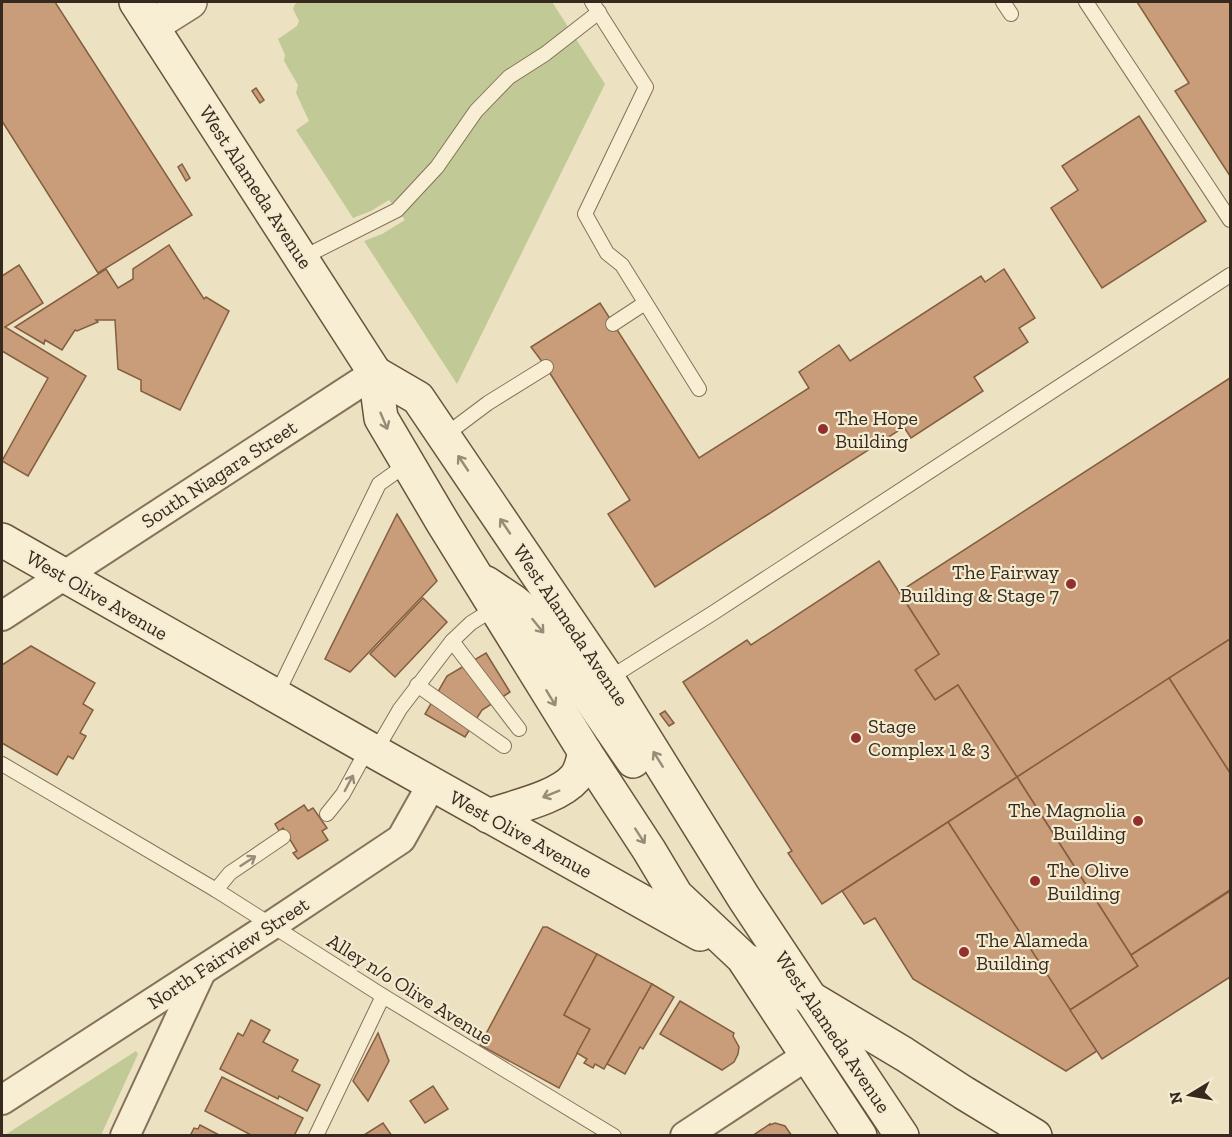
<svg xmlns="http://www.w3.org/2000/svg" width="1232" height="1137" font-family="'Zilla Slab',serif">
  <rect width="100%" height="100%" fill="#ece1c1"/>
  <g fill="#c1c996">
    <polygon points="299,2 552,2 605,84 457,384 364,241 382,234 405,220 389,200 371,211 353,218 296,130 309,121 296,93 298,85 284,61 285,55 278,39 297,26 299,21 293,9 295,4"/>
    <polygon points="136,1051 138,1054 101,1135 5,1135"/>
  </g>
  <g fill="#c99d79" stroke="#835e40" stroke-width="1.5">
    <polygon points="2,2 55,2 192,215 98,273 2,121"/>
    <polygon points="1137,2 1230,2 1230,176 1175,91 1189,83"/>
    <polygon points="256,88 264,100 260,103 252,91"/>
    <polygon points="1139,116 1206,221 1102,288 1051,208 1078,190 1062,166"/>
    <polygon points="182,164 190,178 186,181 178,167"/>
    <polygon points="169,245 204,299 206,297 229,311 180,410 141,391 141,380 118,369 115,320 96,320 98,322 77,331 75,330 62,350 45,340 44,344 15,327 106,269 118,288 133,279 133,269"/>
    <polygon points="19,265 43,303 5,327 86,376 28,476 2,461 48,378 2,351 2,276"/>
    <polygon points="1004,269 1035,318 1019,328 1028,342 974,377 983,391 911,438 904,427 655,587 608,514 630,500 546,367 531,347 600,303 699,458 809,388 799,372 839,345 850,361 981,276 985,282"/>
    <polygon points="1230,378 1230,639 1017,777 958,685 935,700 915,670 939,654 899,592"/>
    <polygon points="397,514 437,581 350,672 325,659"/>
    <polygon points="879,561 939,654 915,670 935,700 958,685 1017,777 822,904 788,853 792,851 683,682 747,640 751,645"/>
    <polygon points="423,598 447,622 395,677 370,654"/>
    <polygon points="1230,639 1230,773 1169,678"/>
    <polygon points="31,646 95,683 83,704 93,710 80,733 86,736 73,759 68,756 57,775 2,743 2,665"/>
    <polygon points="486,653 510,692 482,710 465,737 425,714 447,676"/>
    <polygon points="1169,678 1230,773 1230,890 1131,955 1017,777"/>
    <polygon points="665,711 674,723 669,726 660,714"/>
    <polygon points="1017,777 1138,966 1070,1010 948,822"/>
    <polygon points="304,805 308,811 313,808 327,828 322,831 328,840 298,859 293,853 297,851 283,828 279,831 275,824"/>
    <polygon points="948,822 1097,1051 1066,1071 913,979 875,918 864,924 842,891"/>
    <polygon points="1230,891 1230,977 1102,1059 1070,1010 1138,966 1131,955"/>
    <polygon points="543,927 547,927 597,954 564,1015 590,1029 559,1088 480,1045"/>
    <polygon points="597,954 652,984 604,1069 595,1064 593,1068 584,1063 587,1059 577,1053 590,1029 564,1015"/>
    <polygon points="652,984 674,997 643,1049 640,1047 625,1074 607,1064"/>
    <polygon points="680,1001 734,1033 733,1036 739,1047 738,1054 734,1062 722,1070 660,1034"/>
    <polygon points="251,1020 270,1030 263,1042 298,1060 292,1071 320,1085 307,1111 279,1096 278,1099 220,1069 238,1033 243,1036"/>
    <polygon points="378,1033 389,1061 368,1101 353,1081"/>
    <polygon points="222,1077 303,1118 294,1136 253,1136 205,1111"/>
    <polygon points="433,1086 448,1109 425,1123 410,1101"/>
    <polygon points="383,1123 392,1136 364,1136 364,1135"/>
    <polygon points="775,1123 785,1126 792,1136 752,1136 770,1124 770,1125"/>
    <polygon points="200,1125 221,1136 190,1136 194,1128 198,1129"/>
  </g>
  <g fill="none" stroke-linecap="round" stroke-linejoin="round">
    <g stroke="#85725a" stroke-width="16">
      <g id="service">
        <polyline points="592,2 646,87 585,214 607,253 622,265 699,389"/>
        <polyline points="1003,2 1011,14"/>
        <polyline points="1086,2 1230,220"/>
        <polyline points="302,258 397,210 437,167 476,111 509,77 545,54 599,12"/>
        <polyline points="613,324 645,303"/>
        <polyline points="444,436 488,403 546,367"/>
        <polyline points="452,641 519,729"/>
        <polyline points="608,679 713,613 1230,275"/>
        <polyline points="417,685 504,746"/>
        <polyline points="276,696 379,484 407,464"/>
        <polyline points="375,752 400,709 452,641 471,623 495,608"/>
        <polyline points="2,764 216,890 383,996 614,1136"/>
        <polyline points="327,814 343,794 368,748"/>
        <polyline points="216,890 230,873 283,837"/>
        <polyline points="316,1136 383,996"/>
      </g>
    </g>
    <g stroke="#85725a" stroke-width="32">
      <g id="minor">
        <polyline points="2,616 375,373"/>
        <polyline points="2,1100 272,925 401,839 432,784"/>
        <polyline points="125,1136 201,972"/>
        <polyline points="685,1136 808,1055"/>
      </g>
    </g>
    <g stroke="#85725a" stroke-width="36">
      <polyline id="tertiary" points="152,26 190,2"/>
    </g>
    <g stroke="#67543d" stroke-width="36">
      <g id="secondary">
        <polyline points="136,2 375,373 381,418 443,523 585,752 649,850 676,895 743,958 860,1136"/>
        <polyline points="375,373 418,398 608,679 744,898 902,1136"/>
        <polyline points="2,540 368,748 700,934"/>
        <polyline points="486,583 513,601 525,611 534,621 561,656 633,761"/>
        <path d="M488 816C513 807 558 798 575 778 581 771 583 760 585 752"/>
        <polyline points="750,962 904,1054 964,1093 1035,1136"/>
      </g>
    </g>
    <use href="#service" stroke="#f7eed4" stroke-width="14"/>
    <use href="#minor" stroke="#f7eed4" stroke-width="28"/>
    <use href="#tertiary" stroke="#f7eed4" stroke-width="33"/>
    <use href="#secondary" stroke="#f7eed4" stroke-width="33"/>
  </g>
  <defs><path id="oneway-shaft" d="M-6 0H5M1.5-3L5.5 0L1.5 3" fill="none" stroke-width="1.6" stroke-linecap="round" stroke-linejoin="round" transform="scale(1.5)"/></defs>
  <g stroke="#968c78">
    <use href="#oneway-shaft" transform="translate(384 421) rotate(67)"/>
    <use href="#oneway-shaft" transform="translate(463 463) rotate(-124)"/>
    <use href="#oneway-shaft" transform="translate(505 526) rotate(-124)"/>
    <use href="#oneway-shaft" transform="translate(538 626) rotate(51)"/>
    <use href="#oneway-shaft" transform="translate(551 698) rotate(59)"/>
    <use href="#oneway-shaft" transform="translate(658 759) rotate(-122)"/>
    <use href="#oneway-shaft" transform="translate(349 783) rotate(-62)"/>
    <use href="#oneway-shaft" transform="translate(551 794) rotate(158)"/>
    <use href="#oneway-shaft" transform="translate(640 836) rotate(57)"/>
    <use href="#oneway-shaft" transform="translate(248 861) rotate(-33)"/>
  </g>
  <g fill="#91302c" stroke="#f4ebd1" stroke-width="2">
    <circle cx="823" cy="429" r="6"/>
    <circle cx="1071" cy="584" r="6"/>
    <circle cx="856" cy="738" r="6"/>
    <circle cx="1138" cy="821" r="6"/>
    <circle cx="1035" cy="881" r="6"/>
    <circle cx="964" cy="952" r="6"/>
  </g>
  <g text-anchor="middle" stroke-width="4.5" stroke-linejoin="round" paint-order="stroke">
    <g font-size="20" fill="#352a1d" stroke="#f4ebd1">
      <text transform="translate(256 187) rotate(57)" y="7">West Alameda Avenue</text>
      <text transform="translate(219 474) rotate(-33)" y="7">South Niagara Street</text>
      <text transform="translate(97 595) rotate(30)" y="7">West Olive Avenue</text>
      <text transform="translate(571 625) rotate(56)" y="7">West Alameda Avenue</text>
      <text transform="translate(521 834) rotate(29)" y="7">West Olive Avenue</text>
      <text transform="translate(228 953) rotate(-33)" y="7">North Fairview Street</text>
      <text transform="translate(410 989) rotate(32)" y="7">Alley n/o Olive Avenue</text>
      <text transform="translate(833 1032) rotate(56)" y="7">West Alameda Avenue</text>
    </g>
    <g font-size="20" fill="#352a1d" stroke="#f4ebd1" text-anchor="start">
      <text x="835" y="425">The Hope<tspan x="835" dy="23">Building</tspan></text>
      <text x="1059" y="579" text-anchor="end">The Fairway<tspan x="1059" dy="23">Building &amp; Stage 7</tspan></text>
      <text x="868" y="733">Stage<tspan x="868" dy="23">Complex 1 &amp; 3</tspan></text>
      <text x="1126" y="817" text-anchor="end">The Magnolia<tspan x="1126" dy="23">Building</tspan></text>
      <text x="1047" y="877">The Olive<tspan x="1047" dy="23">Building</tspan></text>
      <text x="976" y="947">The Alameda<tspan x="976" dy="23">Building</tspan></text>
    </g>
  </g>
  <rect width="1232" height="1137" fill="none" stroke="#352a1d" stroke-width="6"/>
  <g transform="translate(1190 1095) rotate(259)" stroke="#f4ebd1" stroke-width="4.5" paint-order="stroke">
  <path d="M0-4.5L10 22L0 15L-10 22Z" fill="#352a1d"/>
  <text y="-9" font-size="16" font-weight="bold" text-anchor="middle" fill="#352a1d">N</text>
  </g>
</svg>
